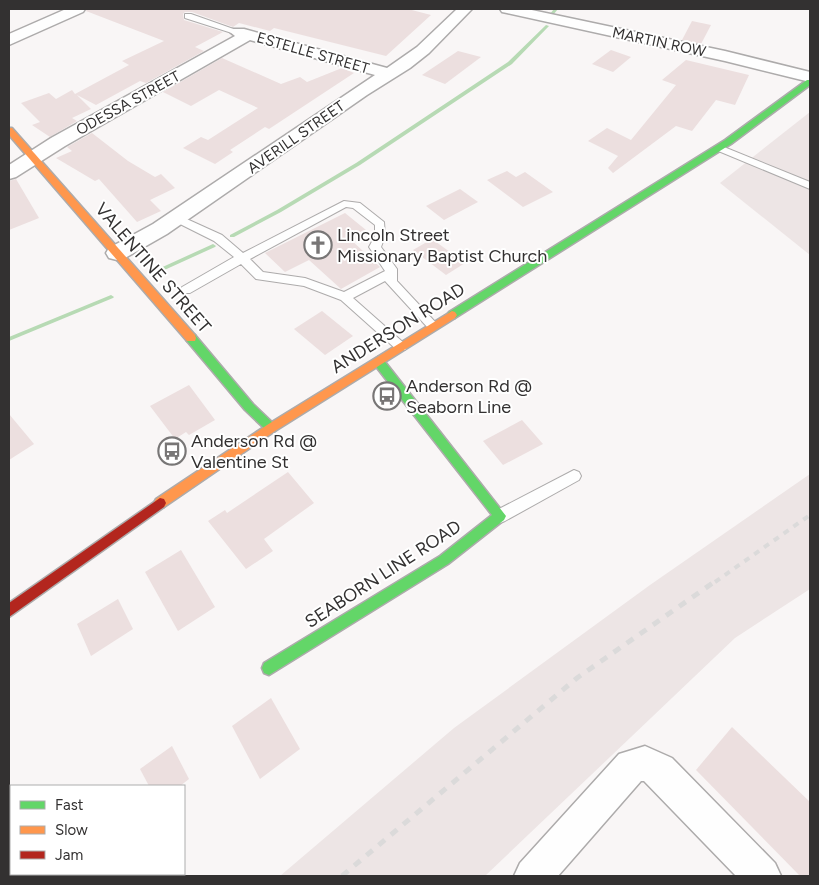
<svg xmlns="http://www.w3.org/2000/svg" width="819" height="885" font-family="Figtree,sans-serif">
  <rect width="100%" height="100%" fill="#f9f6f6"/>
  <g fill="#ede5e5">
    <polygon points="810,112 810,255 720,183"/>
    <polygon points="810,474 810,589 735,638 485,876 280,876 454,728 650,585"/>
  </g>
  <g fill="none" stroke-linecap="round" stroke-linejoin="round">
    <g fill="#b7dab4" fill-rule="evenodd">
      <polygon points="554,9 558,9 553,15 551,15 550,14"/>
      <polygon points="546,25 549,26 512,64 360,165 281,212 234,237 230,237 230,235 277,210 356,163 508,62"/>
      <polygon points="213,244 216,246 215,247 160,272 158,273 155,271 156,270"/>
      <polygon points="111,295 114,297 113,298 9,341 9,337"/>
    </g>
  </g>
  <g fill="#ecdfdf">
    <polygon points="87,9 408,9 431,15 386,56 274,28 270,31 239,23 233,27 192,12 185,12 183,14 184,20 223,32 195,47 204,51 146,83 140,81 96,105 77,95 91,109 72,118 77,121 50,137 32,125 40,122 21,103 49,93 56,99 72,90 75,94 129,65 122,61 164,41 86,11"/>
    <polygon points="692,21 711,25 701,44 682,40"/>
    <polygon points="611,50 631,57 613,72 592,64"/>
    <polygon points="458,51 481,57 445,84 422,75"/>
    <polygon points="222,58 281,84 300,77 307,82 342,68 354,73 269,129 265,127 230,150 233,152 215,164 183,148 201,137 208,140 258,108 219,90 191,106 163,92"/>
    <polygon points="686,60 749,75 735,105 716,100 692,131 676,126 613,173 608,168 618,156 588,141 607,128 631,140 676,85 662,80"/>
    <polygon points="92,133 128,161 155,177 161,174 175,188 150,200 161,211 137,222 99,179 95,181 56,158 72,151 67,147"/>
    <polygon points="507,171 516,177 525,172 553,192 523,207 487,180"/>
    <polygon points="16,179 39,218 9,230 9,181"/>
    <polygon points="460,189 478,202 444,220 426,206"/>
    <polygon points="345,213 366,230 349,238 380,267 341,289 309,260 285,272 265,253"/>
    <polygon points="432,239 465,263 446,275 413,250"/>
    <polygon points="322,311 353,336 325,355 294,329"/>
    <polygon points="189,385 215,420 189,435 186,432 175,439 150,406"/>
    <polygon points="9,414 34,444 9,460"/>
    <polygon points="522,420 543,444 503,465 483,441"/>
    <polygon points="288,472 314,503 264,539 273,551 246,569 208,521 225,510 227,513"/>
    <polygon points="181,550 215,607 178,631 145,572"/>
    <polygon points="118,599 133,629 91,656 77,624"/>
    <polygon points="271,698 300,749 260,779 232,726"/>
    <polygon points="732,727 810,802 810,876 800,876 696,770"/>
    <polygon points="172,746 189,779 180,786 149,786 140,769"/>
  </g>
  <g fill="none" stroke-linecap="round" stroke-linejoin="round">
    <g stroke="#adabab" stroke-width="2">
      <g id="lane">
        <polygon points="185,14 191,14 242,32 235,34 185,18"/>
        <polygon points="719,145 810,182 810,189 716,150 714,148"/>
        <path d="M344 201 360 203 384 222 385 236 381 247 397 269V281L439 326 433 330 429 329 385 281 353 298 405 344 407 347 405 350H397L341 300 304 286 256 279 241 264 190 293H182L180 290 182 287 234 257 214 241 172 220 171 218 172 216H180L222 235 243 253ZM346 207 353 208 375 225V236L369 247 385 271 344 292 305 278 263 272 250 259Z"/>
        <polygon points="574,470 579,472 581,476 579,480 505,521 500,523 495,521 493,516 495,511"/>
      </g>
    </g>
    <g stroke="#adabab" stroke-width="3">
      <g id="street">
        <polygon points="66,9 85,9 83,12 9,45 9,34"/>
        <polygon points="457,9 472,9 429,53 410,68 367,95 167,234 125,258 117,260 109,258 106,253 109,248 153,224 375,75 250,40 65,146 16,177 9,179 9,165 51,138 235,36 230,32 232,29 244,29 387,68 417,47"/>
        <polygon points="500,9 527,9 725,51 810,72 810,82 725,61 507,13 502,12"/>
        <polygon points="645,746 672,758 775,863 781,876 736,876 644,781 641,781 558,876 514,876 520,863 619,754"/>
      </g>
    </g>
    <g stroke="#adabab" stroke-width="3">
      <g id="fast">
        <polygon points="807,80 810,80 810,85 731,144 455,318 449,318 447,315 449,312 725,140"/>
        <polygon points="191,334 195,335 253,404 275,425 277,428 275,431 267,431 245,410 187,341 186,338 187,335"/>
        <polygon points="378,357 382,358 506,516 504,520 448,564 269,675 264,673 262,668 264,663 440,556 492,515 374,364 373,361"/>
      </g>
    </g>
    <g stroke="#adabab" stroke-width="3">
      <g id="slow">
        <polygon points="9,128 12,128 195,335 196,338 195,341 187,341 9,135"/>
        <polygon points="452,311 455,312 457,315 455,318 275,431 164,507 160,508 156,507 154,503 156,499 267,425"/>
      </g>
    </g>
    <g stroke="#adabab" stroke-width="3">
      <polygon id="jam" points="160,498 164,499 166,503 164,507 9,617 9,603"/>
    </g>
    <use href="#lane" fill="#fefefe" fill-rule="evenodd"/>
    <use href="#street" fill="#fefefe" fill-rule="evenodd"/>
    <use href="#fast" fill="#63d668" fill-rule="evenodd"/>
    <use href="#slow" fill="#ff974d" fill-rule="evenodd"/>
    <use href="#jam" fill="#b3261e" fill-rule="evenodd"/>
    <polyline stroke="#dbdada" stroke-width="4" stroke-dasharray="6 6" stroke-linecap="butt" points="715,582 810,515"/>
    <polyline stroke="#dbdada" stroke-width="5" stroke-dasharray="8 8" stroke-linecap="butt" points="342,876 577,678 717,580"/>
  </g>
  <defs>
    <g id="church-ring" transform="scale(1.4375)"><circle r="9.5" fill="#fff" stroke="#787676" stroke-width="1.5"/><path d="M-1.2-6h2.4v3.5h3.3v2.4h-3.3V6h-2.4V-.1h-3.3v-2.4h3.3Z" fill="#787676"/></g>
    <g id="bus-ring" transform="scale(1.4375)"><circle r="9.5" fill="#fff" stroke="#787676" stroke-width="1.5"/><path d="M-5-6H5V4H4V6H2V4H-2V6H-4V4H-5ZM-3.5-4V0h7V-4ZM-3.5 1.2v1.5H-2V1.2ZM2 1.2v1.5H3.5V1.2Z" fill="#787676"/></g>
  </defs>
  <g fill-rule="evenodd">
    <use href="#church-ring" x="318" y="245"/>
    <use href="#bus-ring" x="387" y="396"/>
    <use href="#bus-ring" x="172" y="451"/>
  </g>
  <g text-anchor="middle" stroke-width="4" stroke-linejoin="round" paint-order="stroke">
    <g font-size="15" fill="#333131" stroke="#fff">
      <text transform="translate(659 42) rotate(12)" y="5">MARTIN ROW</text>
      <text transform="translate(313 53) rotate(16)" y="5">ESTELLE STREET</text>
      <text transform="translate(128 103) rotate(-29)" y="5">ODESSA STREET</text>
      <text transform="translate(296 137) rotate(-35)" y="5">AVERILL STREET</text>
    </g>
    <g font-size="18" fill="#333131" stroke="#fff" text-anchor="start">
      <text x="337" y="241">Lincoln Street<tspan x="337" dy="21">Missionary Baptist Church</tspan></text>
      <text x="406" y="392">Anderson Rd @<tspan x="406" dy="21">Seaborn Line</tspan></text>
      <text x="191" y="447">Anderson Rd @<tspan x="191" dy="21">Valentine St</tspan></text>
    </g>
    <g font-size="18" fill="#333131" stroke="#fff">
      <text transform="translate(153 268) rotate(49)" y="6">VALENTINE STREET</text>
      <text transform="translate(398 328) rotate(-32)" y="6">ANDERSON ROAD</text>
      <text transform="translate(383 574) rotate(-33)" y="6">SEABORN LINE ROAD</text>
    </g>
  </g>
  <rect width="819" height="885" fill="none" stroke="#333131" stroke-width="20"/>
  <rect x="10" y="785" width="175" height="90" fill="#ffffff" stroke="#adadad"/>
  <rect x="20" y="801" width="25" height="8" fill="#63d668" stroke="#adadad"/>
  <text x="55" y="810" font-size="15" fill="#333131">Fast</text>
  <rect x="20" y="826" width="25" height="8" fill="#ff974d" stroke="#adadad"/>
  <text x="55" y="835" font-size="15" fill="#333131">Slow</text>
  <rect x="20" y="851" width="25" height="8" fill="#b3261e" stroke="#adadad"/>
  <text x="55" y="860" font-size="15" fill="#333131">Jam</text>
</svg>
